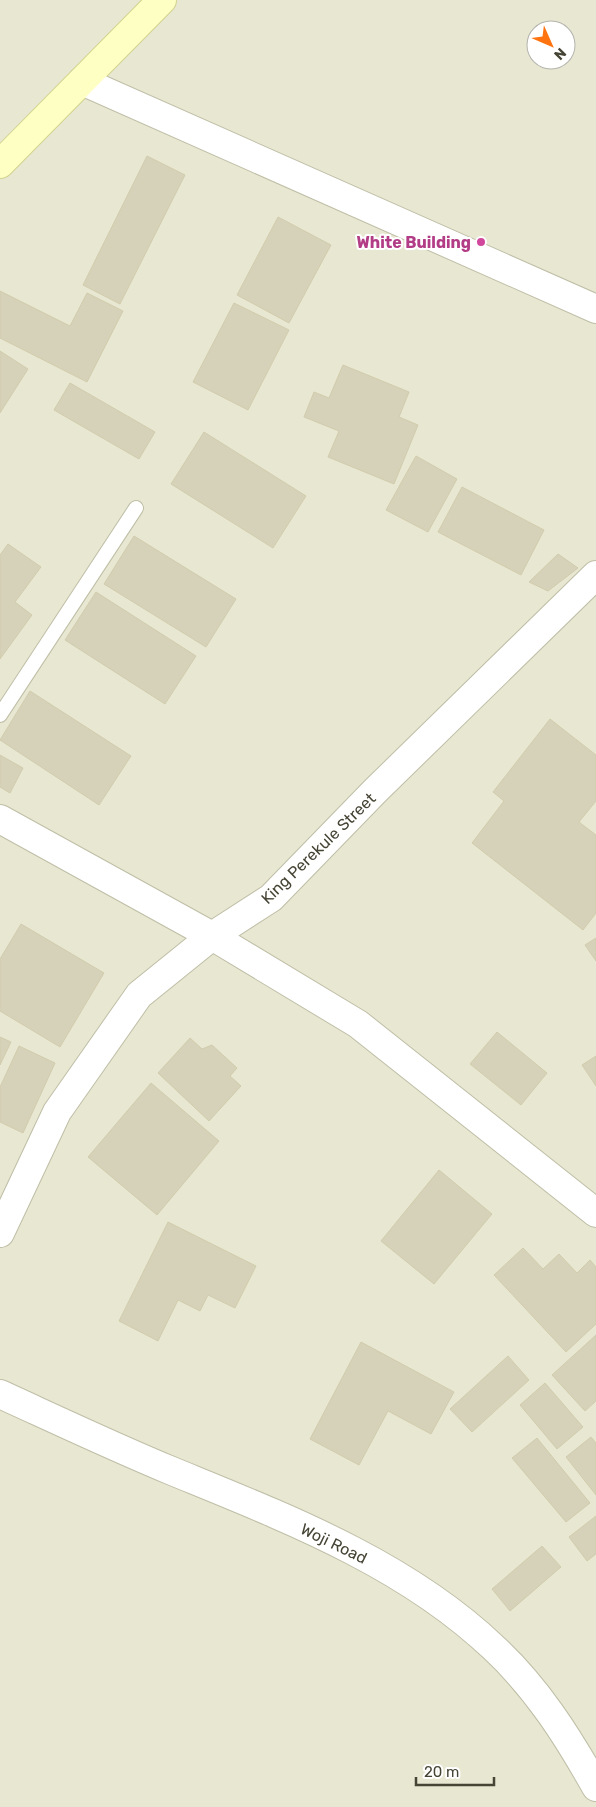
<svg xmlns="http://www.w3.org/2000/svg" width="596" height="1807" font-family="Rubik,sans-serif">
  <rect width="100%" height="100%" fill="#f3f3e4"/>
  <path fill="#e8e7d2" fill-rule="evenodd" d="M0 0H596V1807H0ZM536 30H566V60H536Z"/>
  <g fill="#d6d2b9" stroke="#d1ccac">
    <polygon points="147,156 185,175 120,304 83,285"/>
    <polygon points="278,217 331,245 289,323 237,295"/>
    <polygon points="0,291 70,326 87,293 123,311 87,382 0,338"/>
    <polygon points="234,303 289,330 248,410 193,382"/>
    <polygon points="0,351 28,369 0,413"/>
    <polygon points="343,365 409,392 399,417 418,425 394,484 328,457 339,431 304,417 314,392 329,398"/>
    <polygon points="70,383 155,432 139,459 54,410"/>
    <polygon points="204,432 306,496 273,548 171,484"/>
    <polygon points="416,456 457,479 428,532 386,510"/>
    <polygon points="462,487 544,530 521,575 438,532"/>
    <polygon points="134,536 236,599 206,647 104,584"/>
    <polygon points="8,544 41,567 15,602 32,615 0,659 0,555"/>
    <polygon points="558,554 578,568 548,591 529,582"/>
    <polygon points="96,592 196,656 165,704 65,640"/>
    <polygon points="30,691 131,756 99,805 0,740"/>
    <polygon points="550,719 596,755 596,801 579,822 596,835 596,913 583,930 472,843 504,801 493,792"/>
    <polygon points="0,755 23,768 10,793 0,787"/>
    <polygon points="21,924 104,973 60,1047 0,1011 0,959"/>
    <polygon points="596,938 596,961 585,945"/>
    <polygon points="497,1032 547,1073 521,1105 470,1064"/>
    <polygon points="0,1037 11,1042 0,1065"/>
    <polygon points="190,1038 202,1049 212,1045 237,1068 230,1076 241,1086 209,1121 158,1073"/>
    <polygon points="19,1046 55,1063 23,1133 0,1122 0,1087"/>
    <polygon points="596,1056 596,1086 582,1065"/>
    <polygon points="151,1083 219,1141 157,1215 88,1157"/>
    <polygon points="439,1170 492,1214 434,1284 381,1241"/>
    <polygon points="168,1222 256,1266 235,1308 208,1295 200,1311 178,1300 158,1341 119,1321"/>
    <polygon points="523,1248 543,1269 559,1254 577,1273 590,1260 596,1267 596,1324 566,1352 494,1275"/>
    <polygon points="596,1335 596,1401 585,1411 552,1375"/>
    <polygon points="361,1342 454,1392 431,1434 388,1411 359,1465 310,1439"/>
    <polygon points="508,1356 529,1380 472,1432 450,1409"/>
    <polygon points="545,1383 583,1427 557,1449 520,1405"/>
    <polygon points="591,1437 596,1443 596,1495 566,1457"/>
    <polygon points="537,1438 590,1503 566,1522 512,1458"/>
    <polygon points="596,1516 596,1554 587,1561 569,1537"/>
    <polygon points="542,1546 561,1567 510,1611 492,1589"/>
  </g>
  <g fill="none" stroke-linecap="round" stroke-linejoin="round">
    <g stroke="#bfbea6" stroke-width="16">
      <polyline id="lane" points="0,715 136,508"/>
    </g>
    <g stroke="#bfbea6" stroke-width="30">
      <g id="street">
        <polyline points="82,81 596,309"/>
        <polyline points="0,819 212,936 358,1024 596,1213"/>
        <polyline points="0,1233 57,1112 139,995 212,936 271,898 375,791 596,575"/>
        <path d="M0 1394C57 1420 114 1447 172 1471 284 1517 405 1563 494 1648 537 1688 568 1737 596 1787"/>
      </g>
    </g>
    <g stroke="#d2d38f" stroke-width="30">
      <polyline id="secondary" points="0,164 162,0"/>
    </g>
    <use href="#lane" stroke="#fff" stroke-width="14"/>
    <use href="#street" stroke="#fff" stroke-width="28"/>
    <use href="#secondary" stroke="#fdffc3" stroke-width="28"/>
  </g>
  <circle fill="#d1479c" stroke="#fff" stroke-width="2" cx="481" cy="242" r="5"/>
  <g text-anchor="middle" stroke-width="4" stroke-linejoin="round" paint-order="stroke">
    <g font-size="16" font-weight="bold" fill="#b23c85" stroke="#fff" text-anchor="end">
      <text x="471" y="248">White Building</text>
    </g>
    <g font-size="16" fill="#464434" stroke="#fff">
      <text transform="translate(318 848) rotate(-44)" y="6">King Perekule Street</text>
      <text transform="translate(334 1543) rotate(26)" y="6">Woji Road</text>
    </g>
  </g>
  <g transform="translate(551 45) rotate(135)"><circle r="24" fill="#ffffff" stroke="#b5b4ae"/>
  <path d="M0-4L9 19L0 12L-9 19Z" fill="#ff7410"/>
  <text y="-8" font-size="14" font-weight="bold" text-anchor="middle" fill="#464434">N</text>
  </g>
  <path d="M416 1777v8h78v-8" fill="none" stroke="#464434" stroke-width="2.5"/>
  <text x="424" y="1777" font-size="15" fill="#464434" stroke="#ffffff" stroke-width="4" paint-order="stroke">20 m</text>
</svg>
